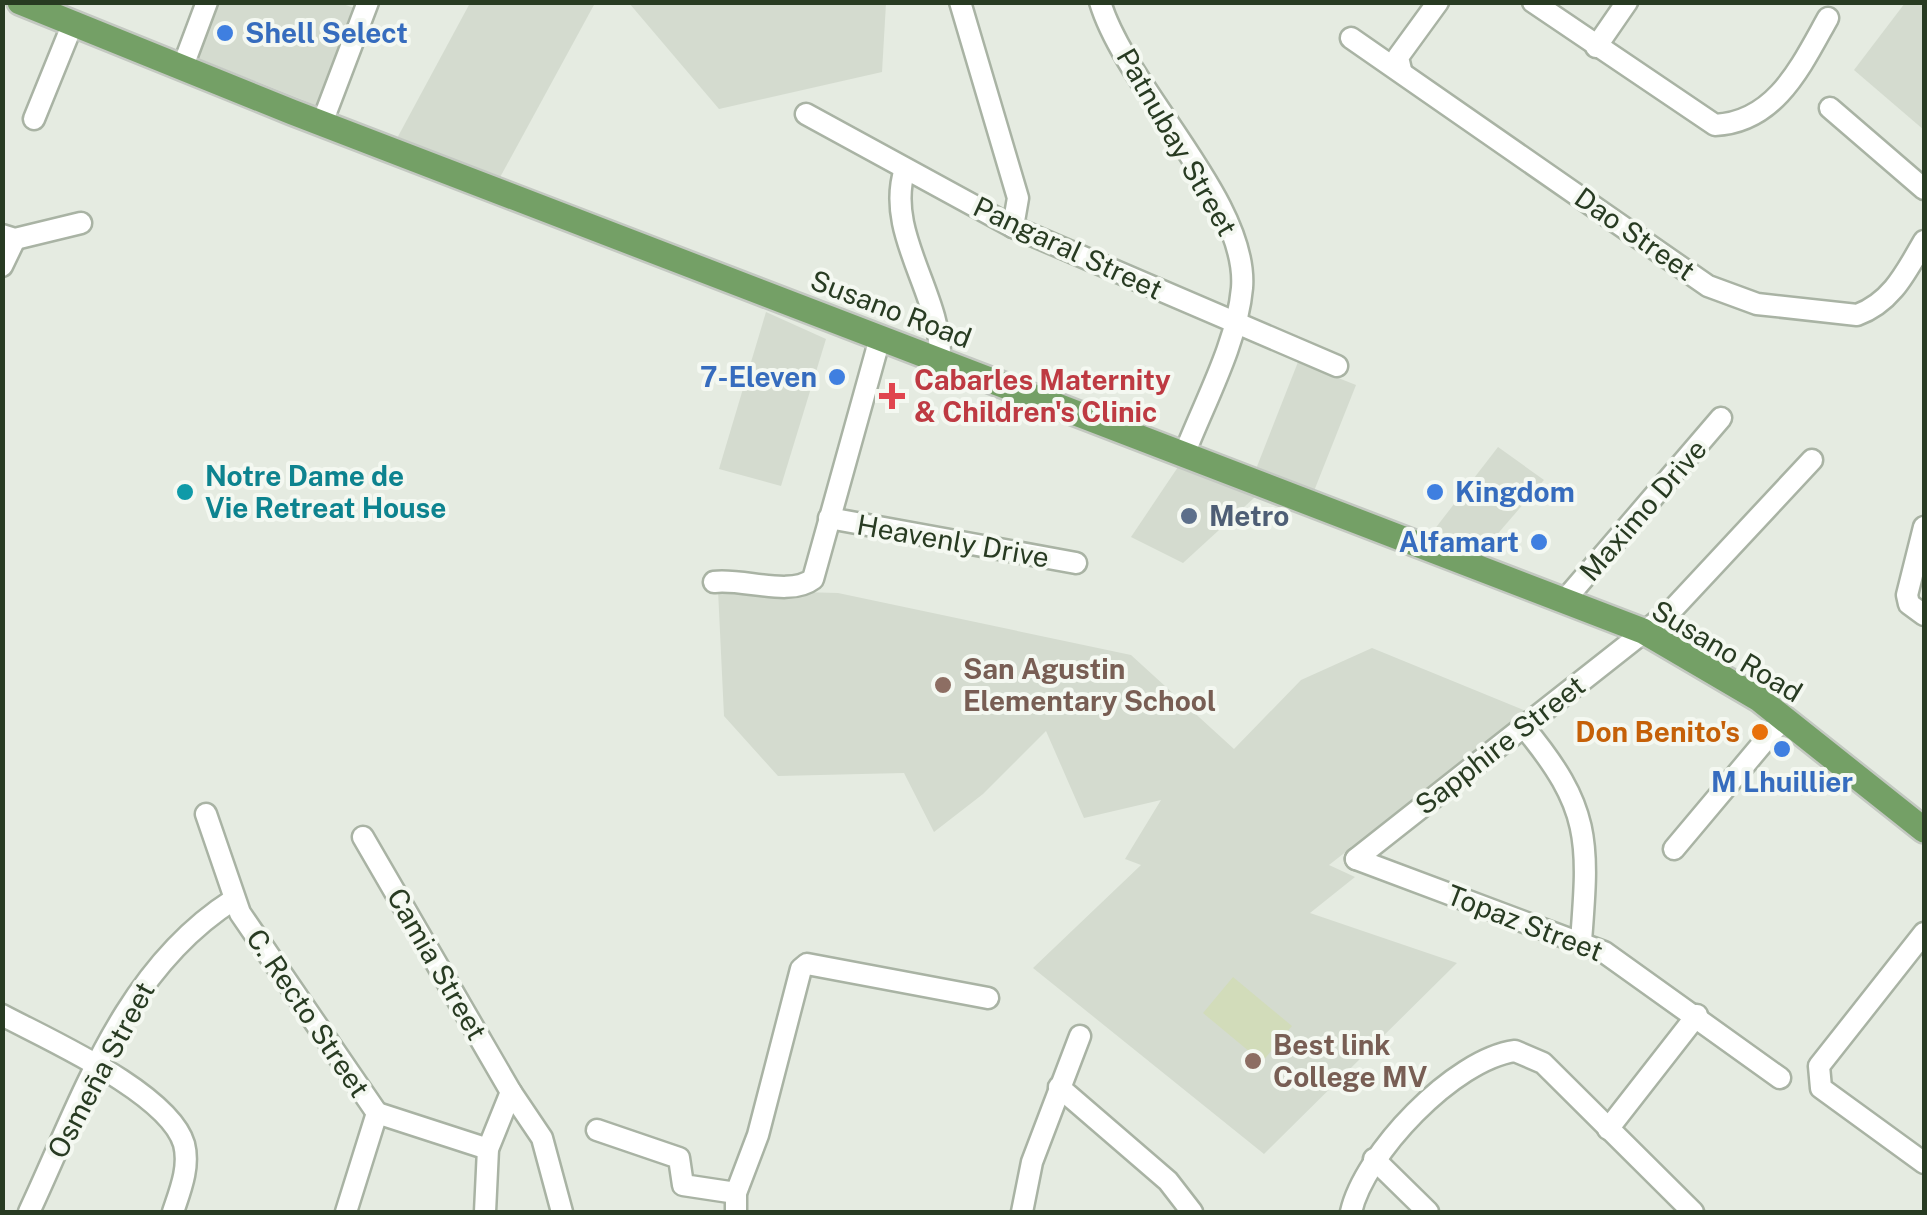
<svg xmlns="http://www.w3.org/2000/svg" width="1927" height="1215" font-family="'Public Sans',sans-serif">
  <rect width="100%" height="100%" fill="#e5ebe1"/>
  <g fill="#d4dbcf">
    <polygon points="218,3 340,3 360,10 323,108 197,58"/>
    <polygon points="470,3 595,3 498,181 395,142"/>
    <polygon points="629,3 886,3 882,72 719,109"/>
    <polygon points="1905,3 1924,3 1924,130 1854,70"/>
    <polygon points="766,312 826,339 781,486 719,469"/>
    <polygon points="1298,362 1356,385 1314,491 1256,469"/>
    <polygon points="1498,447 1544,480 1482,552 1434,530"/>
    <polygon points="1180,464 1255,497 1183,563 1131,537"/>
    <polygon points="718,590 838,593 1131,655 1234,749 1301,680 1372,648 1526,711 1329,865 1355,877 1310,913 1457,963 1264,1154 1033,968 1141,865 1125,859 1161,800 1084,818 1046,731 983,794 934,832 904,773 778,776 724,716"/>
  </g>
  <polygon fill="#d2dcba" points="1233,977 1292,1026 1262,1062 1203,1013"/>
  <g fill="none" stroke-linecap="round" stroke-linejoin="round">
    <g stroke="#a9b3a4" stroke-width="25">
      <g id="minor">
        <polyline points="960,2 1018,198 1013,227"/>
        <path d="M1100 2C1126 89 1249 201 1242 288 1237 344 1204 403 1184 455"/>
        <path d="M1533 2 1715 125C1776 122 1801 66 1828 18"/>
        <path d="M1351 38 1708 286 1757 304 1857 315C1892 302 1906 272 1924 241"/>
        <polyline points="1596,47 1627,2"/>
        <polyline points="183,66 207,2"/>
        <polyline points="1401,70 1398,57 1438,2"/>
        <polyline points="1830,108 1924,189"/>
        <polyline points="806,114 1013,227 1337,366"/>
        <polyline points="34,119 73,23"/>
        <polyline points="322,123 368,2"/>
        <path d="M905 169C884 233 942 294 940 359"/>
        <polyline points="2,235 15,239 81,223"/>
        <polyline points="2,266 15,239"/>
        <polyline points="829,518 1076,563"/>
        <polyline points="1924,527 1907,595 1909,604 1924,615"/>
        <path d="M714 582C743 578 790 597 813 579L880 338"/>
        <polyline points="1564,601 1721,418"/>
        <path d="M1524 727C1591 808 1589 840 1581 941"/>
        <polyline points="206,814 240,913 377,1113"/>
        <polyline points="363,837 511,1092 542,1138 562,1212"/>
        <polyline points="1674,849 1784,718"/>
        <polyline points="1356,859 1673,609 1812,460"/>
        <polyline points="1356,859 1604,952 1780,1078"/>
        <polyline points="1924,933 1819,1066 1821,1088 1924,1163"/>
        <path d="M2 1015C49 1040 169 1093 184 1144 190 1167 180 1191 173 1212"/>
        <polyline points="1059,1087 1168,1181 1192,1212"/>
        <polyline points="377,1113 488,1149"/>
        <polyline points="1608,1129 1697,1015"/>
        <polyline points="597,1130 679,1158 683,1185 736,1193"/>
        <polyline points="1374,1159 1428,1212"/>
        <path d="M29 1212C82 1099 123 970 233 900"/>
        <polyline points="346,1212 377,1113"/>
        <polyline points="485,1212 488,1149 511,1092"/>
        <polyline points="736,1212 736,1193 758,1135 801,969 807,964 988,998"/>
        <polyline points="1022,1212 1032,1162 1080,1036"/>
        <path d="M1351 1212C1364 1154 1454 1059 1515 1051L1543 1063 1693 1212"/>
      </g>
    </g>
    <g stroke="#c3c8c1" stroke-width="30">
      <polyline id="major" points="20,2 292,112 1643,631 1759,699 1924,830"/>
    </g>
    <use href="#minor" stroke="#fff" stroke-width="20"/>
    <use href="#major" stroke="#74a066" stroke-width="25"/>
  </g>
  <g fill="#3f7fe0" stroke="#f4f8f1" stroke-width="4">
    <circle cx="225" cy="33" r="10"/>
    <circle cx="837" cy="377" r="10"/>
    <circle cx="1435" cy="492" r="10"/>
    <circle cx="1539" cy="542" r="10"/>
    <circle cx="1782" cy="749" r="10"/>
  </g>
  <path fill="#e0444e" stroke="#f4f8f1" stroke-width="4" d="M887 381h10v10h10v10h-10v10h-10v-10h-10v-10h10z"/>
  <circle fill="#0f9aa8" stroke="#f4f8f1" stroke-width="4" cx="185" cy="492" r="10"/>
  <circle fill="#5c6f8a" stroke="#f4f8f1" stroke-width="4" cx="1189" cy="516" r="10"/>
  <g fill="#8d6e63" stroke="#f4f8f1" stroke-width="4">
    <circle cx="943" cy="685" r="10"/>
    <circle cx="1253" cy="1061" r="10"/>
  </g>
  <circle fill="#e8710a" stroke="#f4f8f1" stroke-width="4" cx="1760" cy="732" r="10"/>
  <g text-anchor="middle" stroke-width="8" stroke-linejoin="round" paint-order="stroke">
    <g font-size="28" font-weight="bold" fill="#366cbe" stroke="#f4f8f1" text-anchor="start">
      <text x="245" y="43">Shell Select</text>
      <text x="817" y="387" text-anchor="end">7-Eleven</text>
      <text x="1455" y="502">Kingdom</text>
      <text x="1519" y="552" text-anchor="end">Alfamart</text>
      <text x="1782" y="792" text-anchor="middle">M Lhuillier</text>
    </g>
    <g font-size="28" fill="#283b22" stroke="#f4f8f1">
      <text transform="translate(1177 142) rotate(60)" y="10">Patnubay Street</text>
      <text transform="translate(1635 234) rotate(35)" y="10">Dao Street</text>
      <text transform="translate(1068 248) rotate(25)" y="10">Pangaral Street</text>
      <text transform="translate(891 309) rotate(21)" y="10">Susano Road</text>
      <text transform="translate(1643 510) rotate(-49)" y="10">Maximo Drive</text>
      <text transform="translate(953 541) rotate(10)" y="10">Heavenly Drive</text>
      <text transform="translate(1727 651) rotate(31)" y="10">Susano Road</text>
      <text transform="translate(1500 745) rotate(-38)" y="10">Sapphire Street</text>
      <text transform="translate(1525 923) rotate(21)" y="10">Topaz Street</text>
      <text transform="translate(437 964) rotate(60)" y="10">Camia Street</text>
      <text transform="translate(308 1013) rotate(56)" y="10">C. Recto Street</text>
      <text transform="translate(101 1070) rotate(-62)" y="10">Osmeña Street</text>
    </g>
    <g font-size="28" font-weight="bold" fill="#be3a42" stroke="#f4f8f1" text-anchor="start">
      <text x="914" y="390">Cabarles Maternity<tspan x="914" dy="32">&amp; Children's Clinic</tspan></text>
    </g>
    <g font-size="28" font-weight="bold" fill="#0d838f" stroke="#f4f8f1" text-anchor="start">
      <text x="205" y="486">Notre Dame de<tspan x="205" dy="32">Vie Retreat House</tspan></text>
    </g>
    <g font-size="28" font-weight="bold" fill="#4e5e75" stroke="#f4f8f1" text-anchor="start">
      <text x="1209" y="526">Metro</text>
    </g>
    <g font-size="28" font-weight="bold" fill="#785e54" stroke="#f4f8f1" text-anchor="start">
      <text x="963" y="679">San Agustin<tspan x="963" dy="32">Elementary School</tspan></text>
      <text x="1273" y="1055">Best link<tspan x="1273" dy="32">College MV</tspan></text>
    </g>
    <g font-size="28" font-weight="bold" fill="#c56008" stroke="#f4f8f1" text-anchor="end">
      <text x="1740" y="742">Don Benito's</text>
    </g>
  </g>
  <rect width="1927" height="1215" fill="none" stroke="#283b22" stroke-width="10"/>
</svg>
